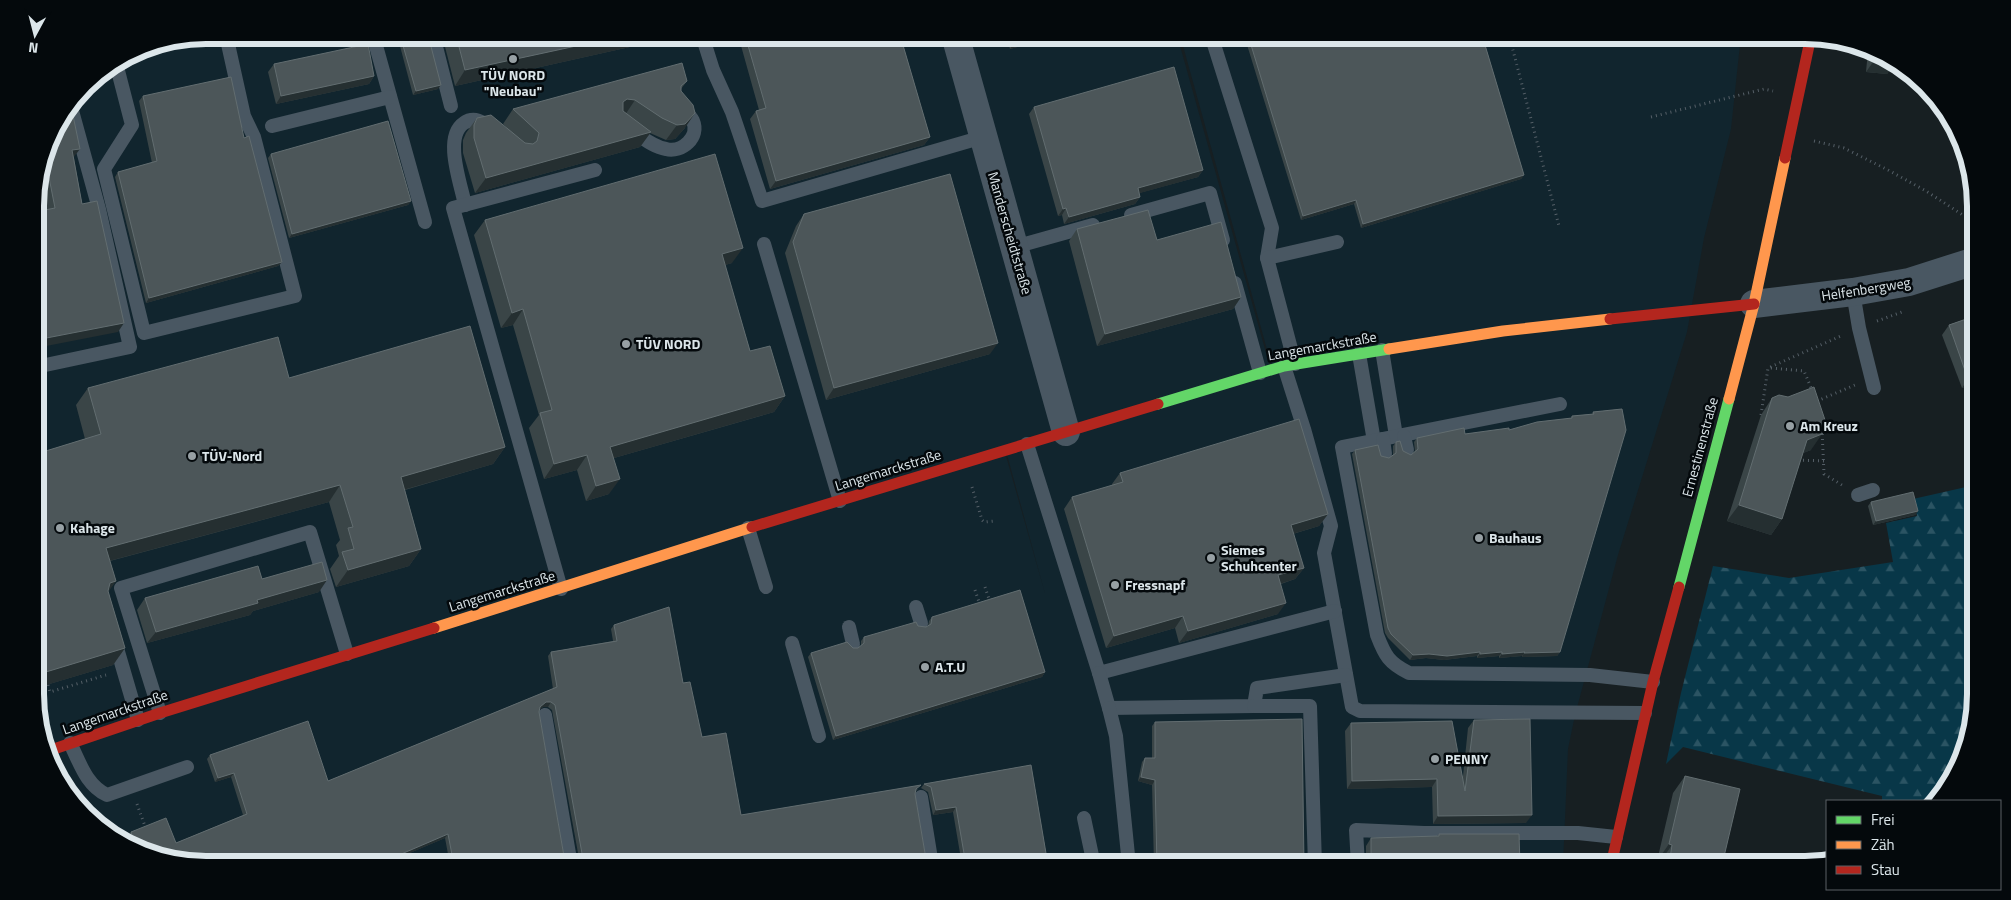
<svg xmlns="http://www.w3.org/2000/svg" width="2011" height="900" font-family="'Titillium Web',sans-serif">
  <defs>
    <pattern id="forest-firs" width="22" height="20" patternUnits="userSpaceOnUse" patternTransform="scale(1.25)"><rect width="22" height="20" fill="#083748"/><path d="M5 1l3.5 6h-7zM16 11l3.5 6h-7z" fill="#2b5463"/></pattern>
  </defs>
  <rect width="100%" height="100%" fill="#171f22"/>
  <polygon fill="#11252e" points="206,35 1177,35 1270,367 1004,449 1046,597 1006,451 1273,371 1180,35 1741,35 1731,129 1704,238 1687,332 1618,555 1575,715 1568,749 1563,865 206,865 141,852 71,798 37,716 35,195 53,131 93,78 138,50"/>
  <polygon fill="url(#forest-firs)" points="1975,485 1976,694 1963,759 1937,801 1882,801 1882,796 1683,747 1666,764 1681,693 1713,566 1789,578 1893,562 1886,523 1917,516 1913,499"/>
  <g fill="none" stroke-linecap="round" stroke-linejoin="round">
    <g stroke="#555f67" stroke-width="3" stroke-dasharray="1 4" stroke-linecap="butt">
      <polyline points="1509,35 1559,226"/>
      <polyline points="1651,117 1764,89 1773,91"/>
      <polyline points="1814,141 1844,148 1888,170 1926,191 1975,223"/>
      <polyline points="1877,321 1902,312"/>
      <polyline points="1771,368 1804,371 1812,390"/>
      <polyline points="1817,401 1855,385"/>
      <polyline points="1761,415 1768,368 1841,336"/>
      <polyline points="1822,429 1824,474 1842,485"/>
      <polyline points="1798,460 1824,461"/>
      <polyline points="972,487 982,520 984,522 994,521"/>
      <polyline points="985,587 990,602"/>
      <polyline points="975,590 980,605"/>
      <polyline points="48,685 50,692 106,675"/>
      <polyline points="36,696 50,692"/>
      <polyline points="137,804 146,829"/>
    </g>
    <g stroke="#495762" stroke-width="14">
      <polyline points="373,35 425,222"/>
      <polyline points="433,35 451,106"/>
      <polyline points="702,35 713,70 732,112 762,201 983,137"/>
      <polyline points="1211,35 1272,228 1267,258"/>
      <polyline points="116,63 132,125 104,169 144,333 295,296 254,137 244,116 226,35"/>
      <polyline points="272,126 390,97"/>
      <path d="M631 130C642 137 653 147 666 149 682 153 700 137 693 121 690 115 684 110 680 106"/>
      <path d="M465 205C461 184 443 137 464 123 474 116 483 122 492 128"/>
      <polyline points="1131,215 1210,193 1223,240"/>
      <polyline points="764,244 840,501"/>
      <polyline points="1014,247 1093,225"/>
      <polyline points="1235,283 1260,373"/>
      <polyline points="1853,292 1859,328 1874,388"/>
      <polyline points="1382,350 1396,436"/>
      <polyline points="1359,354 1374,441"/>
      <polyline points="1295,364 1267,258 1337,242"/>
      <polyline points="1284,366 1304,429 1331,526 1324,553 1352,707 1360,711 1645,713"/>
      <polyline points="36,367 130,347 99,209 71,107"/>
      <path d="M1560 404 1342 447 1377 635C1385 656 1389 663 1409 673L1590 675 1653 682"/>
      <polyline points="1404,436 1407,450"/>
      <polyline points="1383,439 1385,454"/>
      <polyline points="1027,444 1099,673 1335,611"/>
      <polyline points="1858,495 1873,490"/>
      <polyline points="748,528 766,587"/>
      <polyline points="561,589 453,208 595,170"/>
      <polyline points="916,607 921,623"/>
      <polyline points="849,627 853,644"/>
      <polyline points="114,638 138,720"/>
      <polyline points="792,643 819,736"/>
      <polyline points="1099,673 1109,708 1254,706 1257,688 1346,675"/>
      <polyline points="1254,706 1310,706 1315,865"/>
      <polyline points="1109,708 1116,736 1129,865"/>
      <polyline points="160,713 121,588 310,532 347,654"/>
      <polyline points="545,715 571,865"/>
      <path d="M70 743C80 763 86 785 107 795L187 767"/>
      <polyline points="921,797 932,865"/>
      <polyline points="1084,818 1094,865"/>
      <polyline points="1358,865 1356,830 1424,833 1578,833 1616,837"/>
    </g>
    <g stroke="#495762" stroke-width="28">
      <polyline points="955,35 1066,432"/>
      <polyline points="1754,304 1853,292 1909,282 1975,261"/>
    </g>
    <g stroke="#63d668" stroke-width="11">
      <polyline points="1158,404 1284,366 1389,349"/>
      <polyline points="1679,587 1729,399"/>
    </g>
    <g stroke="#ff974d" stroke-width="11">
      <polyline points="1389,349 1503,331 1610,319"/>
      <polyline points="1729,399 1754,304 1785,158"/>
      <polyline points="434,628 752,527"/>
    </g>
    <g stroke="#b3261e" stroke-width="11">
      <polyline points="1785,158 1811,36"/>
      <polyline points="1610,319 1754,304"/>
      <polyline points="752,527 1158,404"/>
      <polyline points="51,750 160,713 434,628"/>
      <polyline points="1611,865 1653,682 1679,587"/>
    </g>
  </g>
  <g fill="#3a4547">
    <polygon points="442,35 672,35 670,38 455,86"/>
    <polygon points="738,35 900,35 930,137 924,145 770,189 750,119 756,111 759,110"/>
    <polygon points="1006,35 1053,35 1044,37 1042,40 1010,49"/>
    <polygon points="1089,35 1117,35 1091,42"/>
    <polygon points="1244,35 1482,35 1524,175 1521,179 1361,228 1354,204 1301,220"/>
    <polygon points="402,42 438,89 413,95 400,46"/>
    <polygon points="1848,44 1870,48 1893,66 1887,74 1866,72 1868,50 1848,48"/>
    <polygon points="274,64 374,76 369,84 276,104 268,72"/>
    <polygon points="687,81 681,89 685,128 675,139 666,140 650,133 640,147 475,193 463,153 463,140 466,133 477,118 507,128 503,124 513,109"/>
    <polygon points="143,96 244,138 282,262 278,266 146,303 115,177 118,172 152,163 139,101"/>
    <polygon points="1034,107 1203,170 1198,177 1139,193 1140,197 1135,204 1064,224 1062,215 1058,216 1029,114"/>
    <polygon points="53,131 74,158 82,204 118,332 47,210 40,176"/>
    <polygon points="271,154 411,201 408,205 289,238 268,158"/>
    <polygon points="804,214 990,354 826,400 785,253 796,226"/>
    <polygon points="485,220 732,263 725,265 750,351 785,396 774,412 614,458 609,494 586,501 577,470 544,479 529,428 539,415 513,325 501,328 474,235"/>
    <polygon points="1077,229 1157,240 1241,297 1233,309 1097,346 1069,241"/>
    <polygon points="1975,316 1975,383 1962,388 1942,335 1949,325"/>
    <polygon points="289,378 505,447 493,464 405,490 421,549 409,566 336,587 330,569 339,556 336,545 340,540 329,502 110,561 116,581 108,591 125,648 113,665 36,688 36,454 85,439 76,405 88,388"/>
    <polygon points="1772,398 1811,450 1803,453 1782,519 1771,535 1727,521 1761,415"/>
    <polygon points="1622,409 1560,652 1557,656 1522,657 1522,656 1499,658 1499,656 1477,658 1477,656 1444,660 1426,658 1410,660 1388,638 1385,633 1352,454 1355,450 1381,456 1389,458 1393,455 1393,446 1396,442 1403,451 1411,455 1415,451 1414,442 1417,438 1509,430 1571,418 1572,416 1592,414 1593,412"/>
    <polygon points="1120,473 1328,514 1319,526 1293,534 1304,568 1295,579 1281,584 1278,614 1179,643 1175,628 1106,648 1064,509 1072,497 1112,486 1112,484"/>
    <polygon points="1871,502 1918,511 1915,515 1873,525 1868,506"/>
    <polygon points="262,579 319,592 253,611 250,615 147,643 137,610 145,598"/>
    <polygon points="932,617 1045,672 1042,677 833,740 808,657 811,653 853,648 858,648 861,646 861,641 864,637 918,626 926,627 928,626 929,621"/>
    <polygon points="614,625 683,683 702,737 741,815 918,789 916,791 915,794 927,865 579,865 580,864 552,710 548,707 543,707 540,709 539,712 565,862 567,865 450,865 445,838 393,860 394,863 393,865 206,865 141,852 132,845 128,836 131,832 176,843 243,815 231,777 215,782 207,759 210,755 328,781 553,689 548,656 551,652 613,641 611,629"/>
    <polygon points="1474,720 1526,823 1433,824 1432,787 1347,789 1345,731 1351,723 1463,776 1468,728"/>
    <polygon points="1155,722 1304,865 1154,865 1152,785 1138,781 1142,762 1145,758 1152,758 1152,726"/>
    <polygon points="1031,765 1048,865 962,865 953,812 933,815 928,792 921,788 924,784"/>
    <polygon points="1685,776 1722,865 1659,865 1660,862 1657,861 1673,793"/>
    <polygon points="1439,834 1520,865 1366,865 1366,846 1371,838 1437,836"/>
  </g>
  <g fill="#252f31">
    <polygon points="627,35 672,35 670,38 455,86 465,70"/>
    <polygon points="1028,35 1053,35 1044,37 1042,40 1010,49 1018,38"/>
    <polygon points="1096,35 1117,35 1091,42"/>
    <polygon points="1850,44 1870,48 1868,50 1848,48"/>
    <polygon points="1878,55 1880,55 1893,66 1887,74 1866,72"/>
    <polygon points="374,76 369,84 276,104 281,96"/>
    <polygon points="441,85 438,89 413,95 416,91"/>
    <polygon points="627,99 635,100 625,115 617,114 623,102"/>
    <polygon points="695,113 685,128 675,139 666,140 677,125"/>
    <polygon points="651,132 640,147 475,193 486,178"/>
    <polygon points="930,137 924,145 770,189 776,181"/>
    <polygon points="80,149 73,158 72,150"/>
    <polygon points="1203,170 1198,177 1133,195 1138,188"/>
    <polygon points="1524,175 1521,179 1361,228 1363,224"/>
    <polygon points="1140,197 1135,204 1064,224 1069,217"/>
    <polygon points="1356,200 1354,204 1301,220 1303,216"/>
    <polygon points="411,201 408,205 289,238 292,234"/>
    <polygon points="1066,208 1062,215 1058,216 1063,209"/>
    <polygon points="743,248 732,263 712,269 722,254"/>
    <polygon points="282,262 278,266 146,303 149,298"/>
    <polygon points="1241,297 1233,309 1097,346 1105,334"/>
    <polygon points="523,309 513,325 501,328 512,313"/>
    <polygon points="124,323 118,332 36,348 36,340"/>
    <polygon points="998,343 990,354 826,400 834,388"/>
    <polygon points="1975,376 1975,383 1962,388 1968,379"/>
    <polygon points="785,396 774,412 600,462 610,447"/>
    <polygon points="1822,434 1811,450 1796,456 1807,440"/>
    <polygon points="505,447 493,464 389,494 401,477"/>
    <polygon points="587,455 577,470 544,479 554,464"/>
    <polygon points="620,479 609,494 586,501 596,486"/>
    <polygon points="340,485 329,502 94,565 106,548"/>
    <polygon points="1739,505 1782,519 1771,535 1727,521"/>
    <polygon points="1918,511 1915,515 1873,525 1876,521"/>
    <polygon points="1328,514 1319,526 1282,537 1291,525"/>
    <polygon points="421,549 409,566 336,587 348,570"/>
    <polygon points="1304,568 1295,579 1270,587 1278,575"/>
    <polygon points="327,580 319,592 253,611 250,615 147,643 156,632 257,600"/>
    <polygon points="116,581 104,598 110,583"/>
    <polygon points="1286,603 1278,614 1179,643 1188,631"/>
    <polygon points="1183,616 1175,628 1106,648 1114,636"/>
    <polygon points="125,648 113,665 36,688 36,675"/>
    <polygon points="1480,652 1477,656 1444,660 1426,658 1410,660 1413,655"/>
    <polygon points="1502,652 1499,656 1477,658 1480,654"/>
    <polygon points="1525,652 1522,656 1499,658 1502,654"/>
    <polygon points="1560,652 1557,656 1522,657 1524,653"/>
    <polygon points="1045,672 1042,677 833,740 836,736"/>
    <polygon points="546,702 551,702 548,707 543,707 537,712 540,707"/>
    <polygon points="234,773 231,777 215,782 218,778"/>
    <polygon points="1141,777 1155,780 1152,785 1138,781"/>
    <polygon points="1437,779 1432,787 1347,789 1352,781"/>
    <polygon points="956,807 953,812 933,815 936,810"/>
    <polygon points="1532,815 1526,823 1433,824 1438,816"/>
    <polygon points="448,834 445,838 389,862 392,858"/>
    <polygon points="1669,844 1672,845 1660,862 1657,861"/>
  </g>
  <g fill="#4c5659" stroke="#626d70">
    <polygon points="428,35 441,85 416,91 402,42"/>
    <polygon points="456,35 627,35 465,70"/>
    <polygon points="745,35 900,35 930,137 776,181 756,111 766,108"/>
    <polygon points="1017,35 1028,35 1018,38"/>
    <polygon points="1248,35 1482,35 1524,175 1363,224 1356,200 1303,216"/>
    <polygon points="368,44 374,76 281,96 274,64"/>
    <polygon points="682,63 687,81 681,86 681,91 693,105 695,113 685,124 677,125 662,118 635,100 627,99 623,102 623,111 651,132 486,178 474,138 474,125 477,118 491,115 525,143 533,144 537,141 539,133 513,109"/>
    <polygon points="1174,67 1203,170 1138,188 1140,197 1069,217 1066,208 1063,209 1034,107"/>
    <polygon points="231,77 244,138 249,136 282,262 149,298 118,172 157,161 143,96"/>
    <polygon points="71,106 80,149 72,150 82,204 97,201 124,323 36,340 35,212 55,208 45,157 53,131"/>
    <polygon points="388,121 411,201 292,234 271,154"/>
    <polygon points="715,154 743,248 722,254 750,351 770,346 785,396 610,447 620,479 596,486 587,455 554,464 540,413 552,410 523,309 512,313 485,220"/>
    <polygon points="950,174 998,343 834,388 793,242 804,214"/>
    <polygon points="1148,210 1157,240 1221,222 1241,297 1105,334 1077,229"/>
    <polygon points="1975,316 1975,376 1968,379 1949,325"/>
    <polygon points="470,326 505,447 401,477 421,549 348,570 342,552 354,549 348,528 353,527 340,485 106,548 116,581 110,583 108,591 125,648 36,675 36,454 101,434 88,388 278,337 289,378"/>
    <polygon points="1814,387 1827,426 1822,434 1807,440 1782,519 1739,505 1772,398 1779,395 1788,397"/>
    <polygon points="1622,409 1626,430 1560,652 1524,653 1525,652 1502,654 1502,652 1480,654 1480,652 1447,656 1429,654 1413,655 1391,634 1388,628 1355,450 1378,445 1381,456 1389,458 1396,453 1396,442 1400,441 1403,451 1411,455 1418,449 1417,438 1464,428 1465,434 1509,428 1509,430 1537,422 1572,418 1572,416 1594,414 1593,412"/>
    <polygon points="1299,419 1328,514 1291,525 1304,568 1278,575 1286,603 1188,631 1183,616 1114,636 1072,497 1123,482 1120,473"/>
    <polygon points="1913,492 1918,511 1876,521 1871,502"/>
    <polygon points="322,562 327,580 257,600 258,603 156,632 145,598 258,566 262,579"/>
    <polygon points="1020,590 1045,672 836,736 811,653 847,642 853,648 858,648 864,643 864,637 916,622 918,626 926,627 931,624 932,617"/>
    <polygon points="669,607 683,683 690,682 702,737 726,733 741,815 921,785 916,789 915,794 927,865 581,865 583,859 555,705 551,702 546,702 540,707 539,712 565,862 567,865 454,865 448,834 392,858 394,863 390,865 206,865 141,852 138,850 131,832 166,818 176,843 247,814 234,773 218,778 210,755 308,721 328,781 557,687 551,652 617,641 614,625"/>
    <polygon points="1302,719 1304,865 1157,865 1155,780 1141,777 1145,758 1155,758 1155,722"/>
    <polygon points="1530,719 1532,815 1438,816 1437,779 1352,781 1351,723 1452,721 1465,791 1474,720"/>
    <polygon points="1031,765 1048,865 966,865 956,807 936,810 931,787 924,784"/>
    <polygon points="1685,776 1740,789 1722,865 1669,865 1672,845 1669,844"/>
    <polygon points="1439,834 1519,834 1520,865 1371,865 1371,838 1439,836"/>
    <polygon points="1088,861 1091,865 1065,865"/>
  </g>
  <g fill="#97a0a4" stroke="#04090c" stroke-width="2">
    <circle cx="513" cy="59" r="5"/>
    <circle cx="626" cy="344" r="5"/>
    <circle cx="1790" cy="426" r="5"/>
    <circle cx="192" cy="456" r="5"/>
    <circle cx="60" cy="528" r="5"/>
    <circle cx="1479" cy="538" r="5"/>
    <circle cx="1211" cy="558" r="5"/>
    <circle cx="1115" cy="585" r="5"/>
    <circle cx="925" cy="667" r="5"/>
    <circle cx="1435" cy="759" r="5"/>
  </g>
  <g text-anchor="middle" stroke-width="5" stroke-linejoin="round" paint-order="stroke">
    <g font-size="14" font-weight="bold" fill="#dce6ea" stroke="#04090c" text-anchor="start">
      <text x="513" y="80" text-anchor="middle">TÜV NORD<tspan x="513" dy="16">"Neubau"</tspan></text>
      <text x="636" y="349">TÜV NORD</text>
      <text x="1800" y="431">Am Kreuz</text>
      <text x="202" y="461">TÜV-Nord</text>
      <text x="70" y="533">Kahage</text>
      <text x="1489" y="543">Bauhaus</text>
      <text x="1221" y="555">Siemes<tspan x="1221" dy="16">Schuhcenter</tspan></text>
      <text x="1125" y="590">Fressnapf</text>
      <text x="935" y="672">A.T.U</text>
      <text x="1445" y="764">PENNY</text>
    </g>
    <g font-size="14" fill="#dce6ea" stroke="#04090c">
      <text transform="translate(1010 233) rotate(74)" y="5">Manderscheidtstraße</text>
      <text transform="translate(1866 289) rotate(-9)" y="5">Helfenbergweg</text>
      <text transform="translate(1322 346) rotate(-10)" y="5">Langemarckstraße</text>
      <text transform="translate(1700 447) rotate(-75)" y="5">Ernestinenstraße</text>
      <text transform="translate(888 470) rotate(-17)" y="5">Langemarckstraße</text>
      <text transform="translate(502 591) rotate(-17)" y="5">Langemarckstraße</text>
      <text transform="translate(115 712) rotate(-19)" y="5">Langemarckstraße</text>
    </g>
  </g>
  <path d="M0 0H2011V900H0ZM206 44H1805A162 162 0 0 1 1967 206V694A162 162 0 0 1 1805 856H206A162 162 0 0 1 44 694V206A162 162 0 0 1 206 44Z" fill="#04090c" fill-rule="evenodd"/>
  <path fill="none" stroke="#dce6ea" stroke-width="6" d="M206 44H1805A162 162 0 0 1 1967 206V694A162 162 0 0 1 1805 856H206A162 162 0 0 1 44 694V206A162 162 0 0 1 206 44Z"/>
  <rect x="1826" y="800" width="175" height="90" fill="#04090c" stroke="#5a6165"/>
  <rect x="1836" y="816" width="25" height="8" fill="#63d668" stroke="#5a6165"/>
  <text x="1871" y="825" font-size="15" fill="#dce6ea">Frei</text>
  <rect x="1836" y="841" width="25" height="8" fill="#ff974d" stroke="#5a6165"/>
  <text x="1871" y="850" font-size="15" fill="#dce6ea">Zäh</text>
  <rect x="1836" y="866" width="25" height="8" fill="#b3261e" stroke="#5a6165"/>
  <text x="1871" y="875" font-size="15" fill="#dce6ea">Stau</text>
  <g transform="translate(35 35) rotate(187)" stroke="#04090c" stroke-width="4" paint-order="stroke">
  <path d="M0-4L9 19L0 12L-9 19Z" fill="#dce6ea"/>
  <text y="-8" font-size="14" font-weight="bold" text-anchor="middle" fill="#dce6ea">N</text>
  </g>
</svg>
